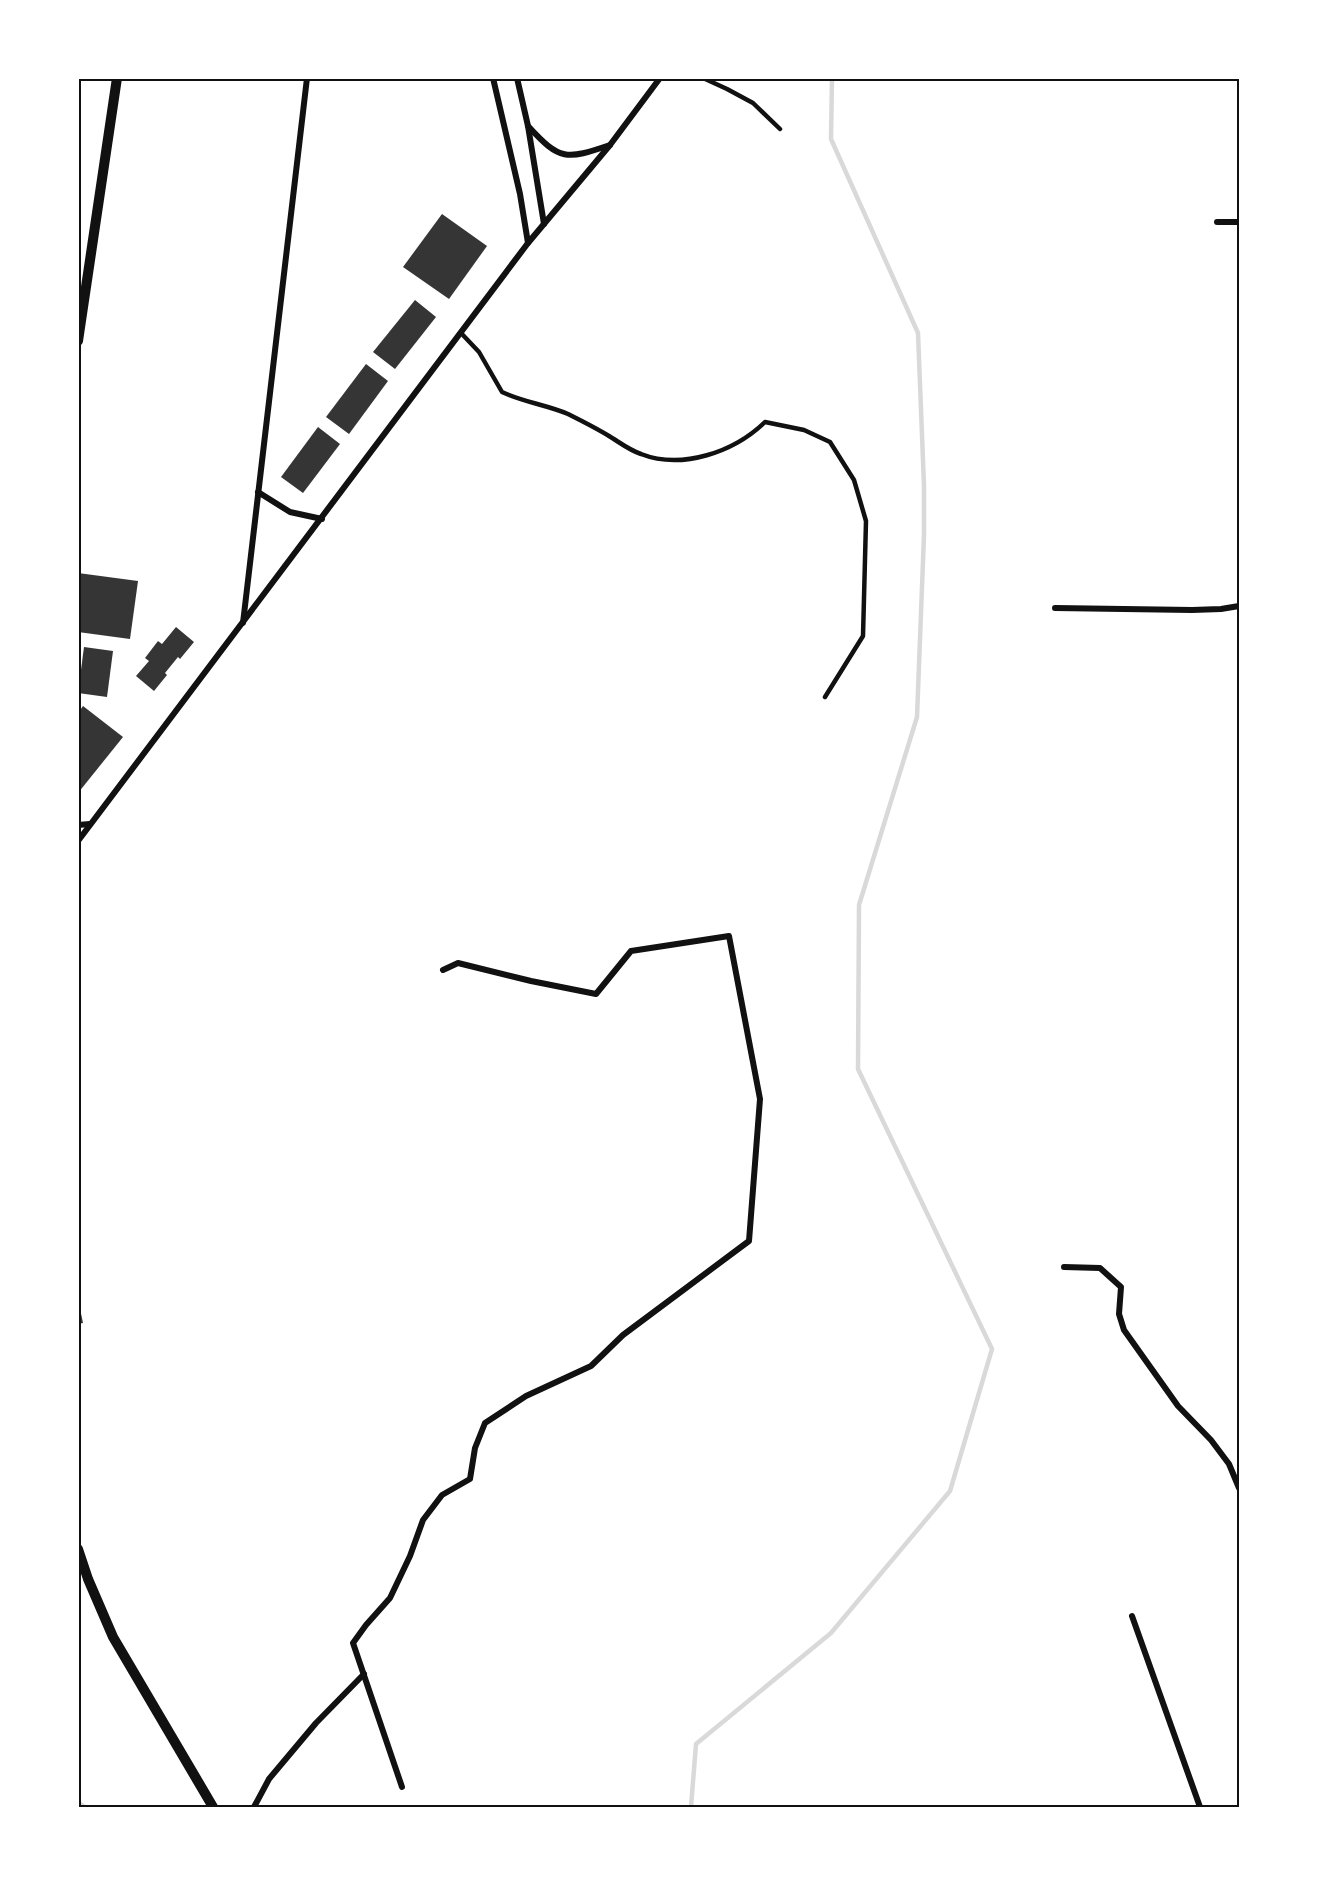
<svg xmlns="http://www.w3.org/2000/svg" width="1317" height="1885" font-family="'Source Sans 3',sans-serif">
  <rect width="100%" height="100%" fill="#fff"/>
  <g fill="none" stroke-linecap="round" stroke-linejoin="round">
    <g stroke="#d9d9d9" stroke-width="4.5">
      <polyline points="78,1802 84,1807"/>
      <polyline points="691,1807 696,1744 831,1633 950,1491 992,1349 858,1069 859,905 917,717 924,535 924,486 918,333 831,139 832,78"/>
    </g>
  </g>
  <g fill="#353535">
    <polygon points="442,214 487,246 449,299 403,267"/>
    <polygon points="415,300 436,317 395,369 373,352"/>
    <polygon points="366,364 388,381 349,434 326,417"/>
    <polygon points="318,427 340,444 303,493 281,477"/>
    <polygon points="78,573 138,581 130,639 78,632"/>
    <polygon points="176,627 194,642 180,659 178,657 165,673 167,675 154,691 136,676 149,661 145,658 158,641 162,644"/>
    <polygon points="84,647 113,651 107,697 78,693"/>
    <polygon points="83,706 123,737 78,793 78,713"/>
    <polygon points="78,1299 83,1323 78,1324"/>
  </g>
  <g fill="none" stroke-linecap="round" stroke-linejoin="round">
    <g stroke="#111" stroke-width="4.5">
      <polyline points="703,78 727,89 753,103 780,129"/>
      <path d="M461 333 479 352 502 392C523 402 547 405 568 414 582 421 596 428 609 436 619 442 629 450 641 454 682 470 734 452 765 422L804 430 830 442 854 480 866 521 863 636 825 697"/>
    </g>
    <g stroke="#111" stroke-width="6">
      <polyline points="493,78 520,194 528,243"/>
      <polyline points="517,78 528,126 544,224"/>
      <path d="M528 126C560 161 566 160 610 145"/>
      <polyline points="1217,222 1239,222"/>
      <polyline points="258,492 290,512 322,519"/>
      <polyline points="1055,608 1192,610 1221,609 1239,606"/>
      <polyline points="243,623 307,78"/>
      <polyline points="78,825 90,824"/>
      <polyline points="78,841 528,243 610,145 660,78"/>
      <polyline points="1064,1267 1100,1268 1121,1287 1119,1314 1124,1330 1178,1406 1211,1440 1229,1464 1239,1488"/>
      <polyline points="1132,1616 1200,1807"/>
      <polyline points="402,1787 353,1643 366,1625 390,1598 410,1556 423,1520 442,1495 470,1479 475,1448 485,1423 526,1396 591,1366 623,1335 749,1241 760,1099 729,936 631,951 596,994 531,981 458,963 443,970"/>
      <polyline points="254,1807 269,1779 316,1723 364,1674"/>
    </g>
    <g stroke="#111" stroke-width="10">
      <polyline points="78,341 117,78"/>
      <polyline points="78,1549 88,1579 113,1637 213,1807"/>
    </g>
  </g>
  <rect width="1317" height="1885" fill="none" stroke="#ffffff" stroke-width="159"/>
  <rect x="80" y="80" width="1158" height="1726" fill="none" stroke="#111" stroke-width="2"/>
</svg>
